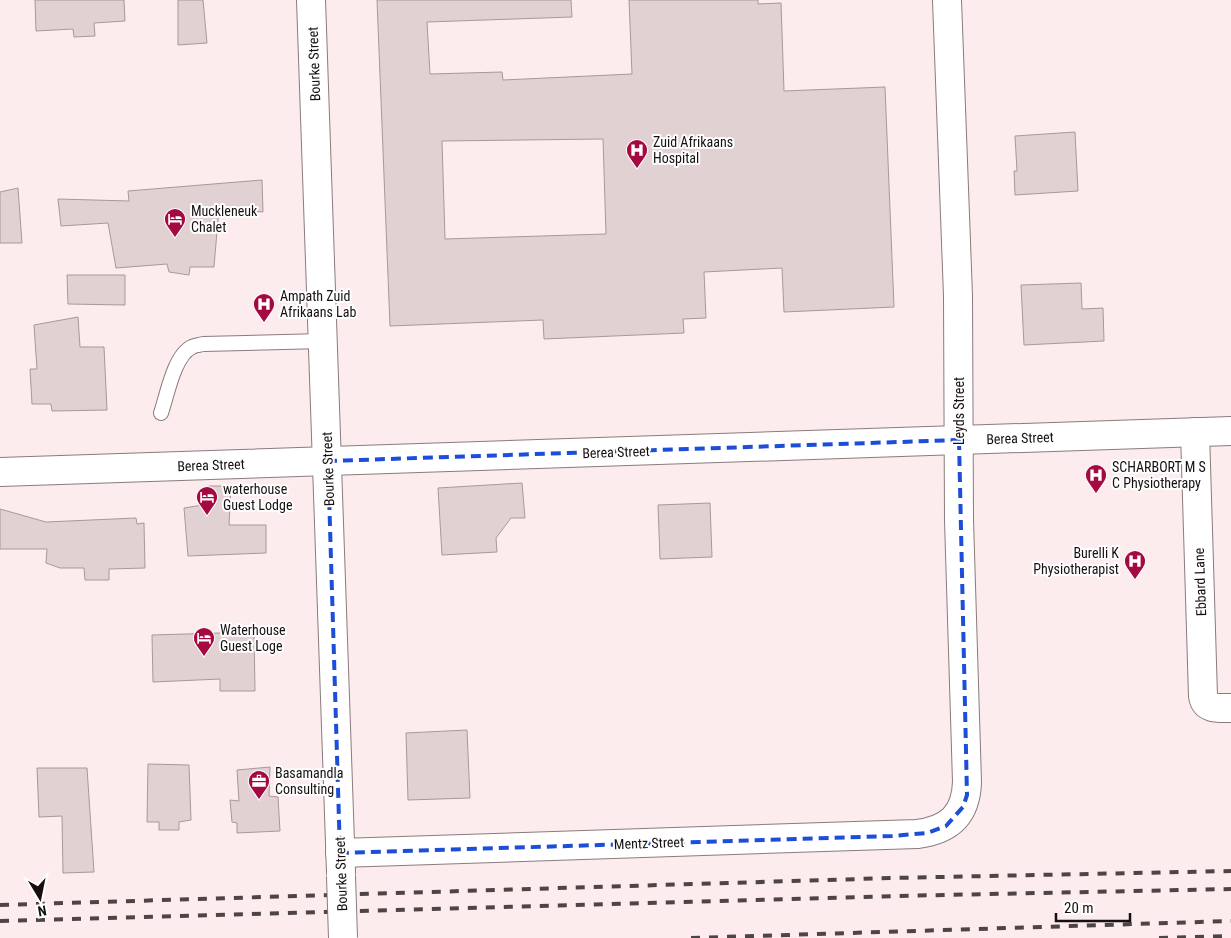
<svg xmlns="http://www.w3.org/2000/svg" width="1231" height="938" font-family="'Roboto Condensed',sans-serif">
  <rect width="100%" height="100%" fill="#fdecee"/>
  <g fill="#e1d1d3" stroke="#a7989a" fill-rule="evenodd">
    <polygon points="35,0 124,0 125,21 94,23 95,36 74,37 73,29 36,31"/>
    <polygon points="178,0 203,0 207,43 178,45"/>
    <path d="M377 0H571L572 17 427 22 430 74 502 72 503 80 632 74 629 0H758V4L781 3 784 91 885 87 894 307 784 312 782 268 704 272 706 318 683 319 684 333 544 339 543 320 390 326ZM603 139 606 234 445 239 442 141Z"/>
    <polygon points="1075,132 1078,191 1015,195 1014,171 1017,171 1015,136"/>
    <polygon points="262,180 263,212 219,208 214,267 190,267 189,275 169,272 167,264 116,268 108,223 61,226 58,199 129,201 128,191"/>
    <polygon points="18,188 22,243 0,243 0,192"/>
    <polygon points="67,275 125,275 125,305 68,304"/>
    <polygon points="1081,283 1082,309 1103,308 1104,341 1024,345 1021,285"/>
    <polygon points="78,317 80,347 104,347 107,410 52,411 51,404 32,404 30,369 37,369 34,325"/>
    <polygon points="522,483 525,518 511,518 496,538 497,552 442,555 438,488"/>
    <polygon points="209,486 231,486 229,525 266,525 266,553 188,556 184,508 209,504"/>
    <polygon points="710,503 712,557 660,559 658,505"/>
    <polygon points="0,509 46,522 136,518 137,524 144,523 145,568 109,569 109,580 85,580 84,568 60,568 46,563 47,549 0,549"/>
    <polygon points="254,632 255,691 220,691 220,679 153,682 152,635"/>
    <polygon points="467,730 470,798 408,800 406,733"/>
    <polygon points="148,764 189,765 191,820 179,822 179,830 159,830 159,822 147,822"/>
    <polygon points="270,767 269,796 278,797 280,831 237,833 237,823 232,822 230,800 239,801 237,770"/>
    <polygon points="37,768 87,768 94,872 63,873 62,816 39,817"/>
  </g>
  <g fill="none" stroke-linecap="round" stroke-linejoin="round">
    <g stroke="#8a7b7d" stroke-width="16">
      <path id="lane" d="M161 413C167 396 174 355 192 347 195 345 200 345 203 344L323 341"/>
    </g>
    <g stroke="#8a7b7d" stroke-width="30">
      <g id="street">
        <polyline points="311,0 341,872"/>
        <path d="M1195 432 1203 696C1205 710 1219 708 1231 708"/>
        <polyline points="0,472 1231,431"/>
        <path d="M340 853 917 834C949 830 966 815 967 782L959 520 958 296 947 0"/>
      </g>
    </g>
    <use href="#lane" stroke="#fff" stroke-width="14"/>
    <use href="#street" stroke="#fff" stroke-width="28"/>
    <g stroke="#4d4446" stroke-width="4" stroke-dasharray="9 9" stroke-linecap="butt">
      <polyline points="0,905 892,878 1231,871"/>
      <polyline points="0,921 896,896 1231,889"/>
      <polyline points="691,938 1231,921"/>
      <polyline points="1159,938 1231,936"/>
    </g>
    <g stroke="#8a7b7d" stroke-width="30" stroke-linecap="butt">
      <polyline id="street-bridge" points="341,876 343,938"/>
    </g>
    <use href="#street-bridge" stroke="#fff" stroke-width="28"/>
  </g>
  <path fill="none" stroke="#1d4ed8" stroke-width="4" stroke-dasharray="10 6" stroke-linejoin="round" d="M959 440 967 795 963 807 946 826 927 833 892 836 340 853 328 461Z"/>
  <defs>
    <g id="hospital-pin" transform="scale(1.125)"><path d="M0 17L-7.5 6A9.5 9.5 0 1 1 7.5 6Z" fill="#a40941" stroke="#fefefe"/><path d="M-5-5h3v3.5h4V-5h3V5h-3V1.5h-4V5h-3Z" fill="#fff"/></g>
    <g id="hotel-pin" transform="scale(1.125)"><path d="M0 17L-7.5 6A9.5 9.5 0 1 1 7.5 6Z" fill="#a40941" stroke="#fefefe"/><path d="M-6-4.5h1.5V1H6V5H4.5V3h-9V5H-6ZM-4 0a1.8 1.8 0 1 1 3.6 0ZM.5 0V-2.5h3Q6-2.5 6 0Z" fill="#fff"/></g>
    <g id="office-pin" transform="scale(1.125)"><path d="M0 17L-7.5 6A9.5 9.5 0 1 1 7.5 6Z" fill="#a40941" stroke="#fefefe"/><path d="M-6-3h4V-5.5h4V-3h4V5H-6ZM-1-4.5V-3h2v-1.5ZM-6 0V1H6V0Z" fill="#fff"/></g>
  </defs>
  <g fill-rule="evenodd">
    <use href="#hospital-pin" x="637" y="150"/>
    <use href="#hotel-pin" x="175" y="219"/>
    <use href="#hospital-pin" x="264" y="304"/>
    <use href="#hospital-pin" x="1096" y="475"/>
    <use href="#hotel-pin" x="207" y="497"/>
    <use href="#hospital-pin" x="1135" y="561"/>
    <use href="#hotel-pin" x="204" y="638"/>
    <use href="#office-pin" x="259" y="781"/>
  </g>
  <g text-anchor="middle" stroke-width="4" stroke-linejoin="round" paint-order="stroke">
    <g font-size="14" fill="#161011" stroke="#fefefe">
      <text transform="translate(314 64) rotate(-92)" y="5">Bourke Street</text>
      <text transform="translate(959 411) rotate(-90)" y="5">Leyds Street</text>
      <text transform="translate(1020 438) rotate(-2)" y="5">Berea Street</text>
      <text transform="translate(616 452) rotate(-2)" y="5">Berea Street</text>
      <text transform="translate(211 465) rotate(-2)" y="5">Berea Street</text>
      <text transform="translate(328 469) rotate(-92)" y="5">Bourke Street</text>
      <text transform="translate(1200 582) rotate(-92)" y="5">Ebbard Lane</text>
      <text transform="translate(649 843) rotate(-2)" y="5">Mentz Street</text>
      <text transform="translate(341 874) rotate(-92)" y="5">Bourke Street</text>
    </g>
    <g font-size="14" fill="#161011" stroke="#fefefe" text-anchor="start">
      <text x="653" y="147">Zuid Afrikaans<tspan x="653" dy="16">Hospital</tspan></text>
      <text x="191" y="216">Muckleneuk<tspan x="191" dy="16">Chalet</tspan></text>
      <text x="280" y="301">Ampath Zuid<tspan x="280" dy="16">Afrikaans Lab</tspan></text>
      <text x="1112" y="472">SCHARBORT M S<tspan x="1112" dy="16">C Physiotherapy</tspan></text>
      <text x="223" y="494">waterhouse<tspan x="223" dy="16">Guest Lodge</tspan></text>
      <text x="1119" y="558" text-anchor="end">Burelli K<tspan x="1119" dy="16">Physiotherapist</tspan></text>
      <text x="220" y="635">Waterhouse<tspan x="220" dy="16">Guest Loge</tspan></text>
      <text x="275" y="778">Basamandla<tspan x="275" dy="16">Consulting</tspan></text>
    </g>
  </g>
  <g transform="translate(40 898) rotate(170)" stroke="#fefefe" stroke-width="4" paint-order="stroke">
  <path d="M0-4L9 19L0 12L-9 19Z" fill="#161011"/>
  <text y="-8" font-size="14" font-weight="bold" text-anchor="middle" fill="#161011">N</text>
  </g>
  <path d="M1056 913v8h74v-8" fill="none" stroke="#161011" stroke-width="2.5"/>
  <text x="1064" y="913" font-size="15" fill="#161011" stroke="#fefefe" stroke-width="4" paint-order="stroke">20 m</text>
</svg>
